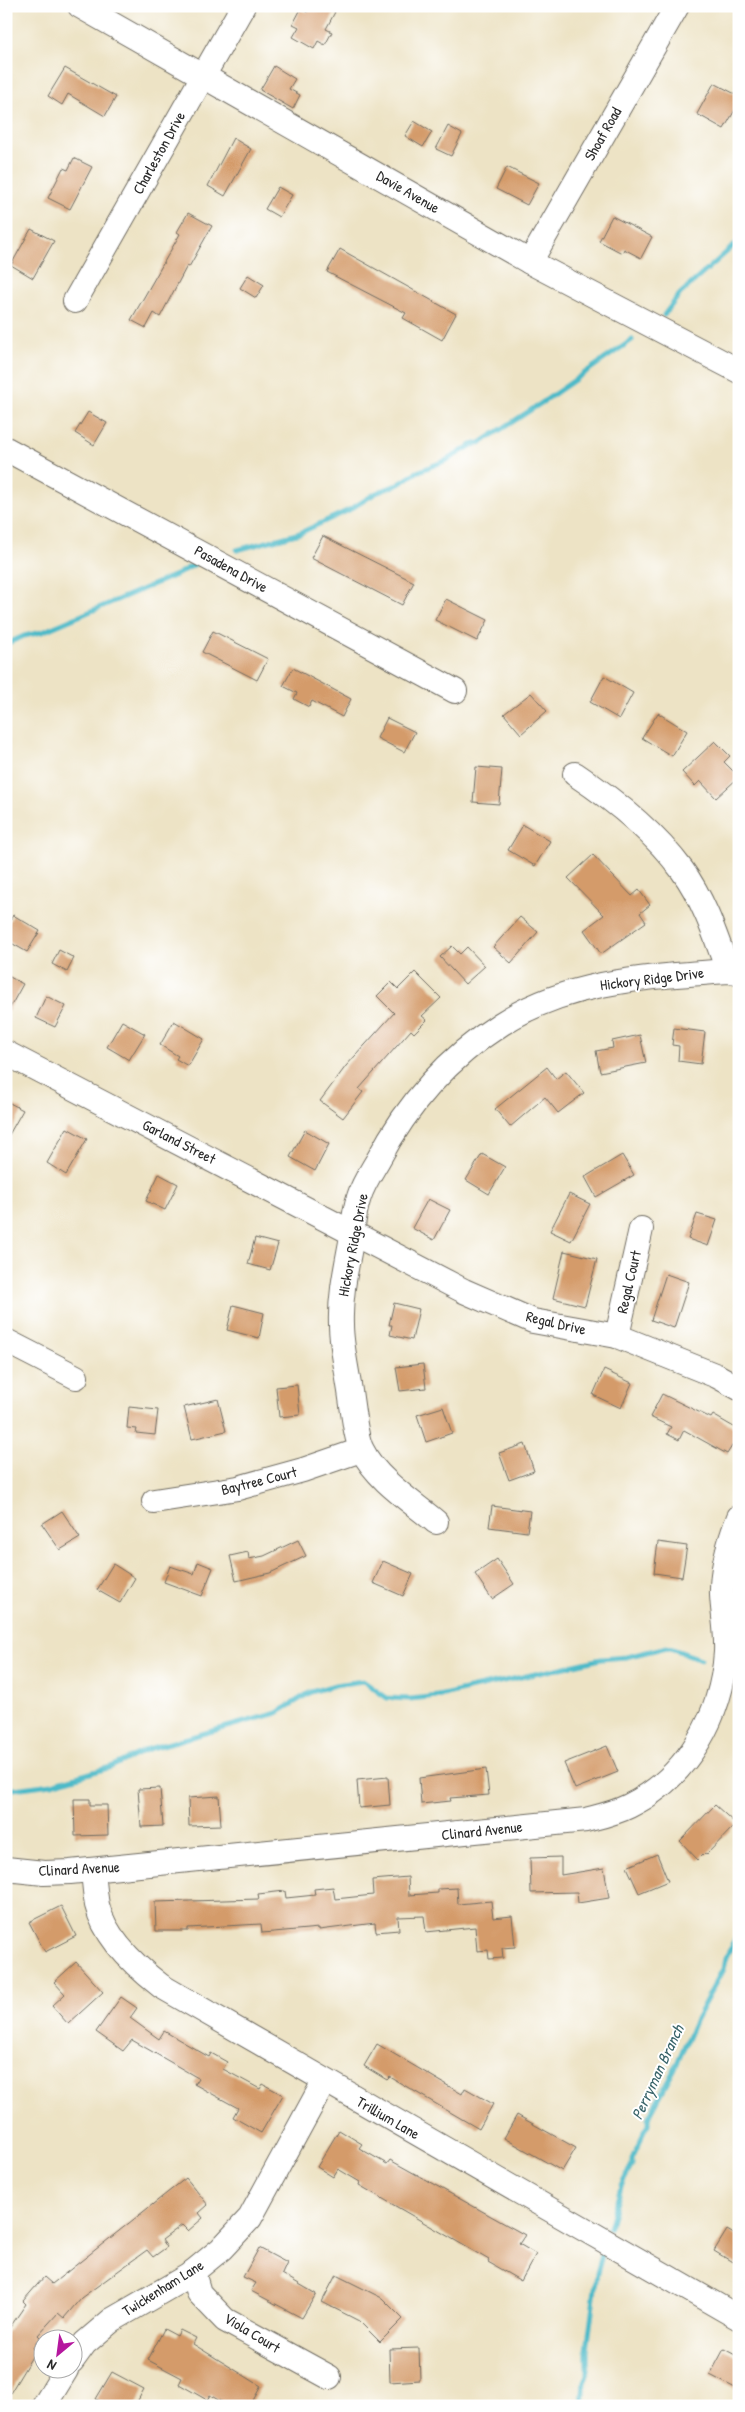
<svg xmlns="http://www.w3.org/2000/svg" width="745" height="2412" font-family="'Patrick Hand',sans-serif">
  <rect width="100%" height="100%" fill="#fff"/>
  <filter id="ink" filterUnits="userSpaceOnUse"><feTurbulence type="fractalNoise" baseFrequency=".02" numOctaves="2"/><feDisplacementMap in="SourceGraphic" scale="10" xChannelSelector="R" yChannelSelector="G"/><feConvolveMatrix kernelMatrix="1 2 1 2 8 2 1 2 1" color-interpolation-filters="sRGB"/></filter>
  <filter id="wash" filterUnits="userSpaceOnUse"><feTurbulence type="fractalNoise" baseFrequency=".0096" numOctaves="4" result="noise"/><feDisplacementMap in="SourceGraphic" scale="20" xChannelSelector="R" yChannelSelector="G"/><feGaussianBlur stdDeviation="1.12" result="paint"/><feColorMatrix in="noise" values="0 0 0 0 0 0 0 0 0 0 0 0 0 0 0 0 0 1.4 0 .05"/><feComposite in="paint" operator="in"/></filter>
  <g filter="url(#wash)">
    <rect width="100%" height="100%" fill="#ede3c5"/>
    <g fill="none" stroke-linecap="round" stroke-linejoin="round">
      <g stroke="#4ebac8" stroke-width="5">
        <polyline points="664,315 680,294 739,241"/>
        <polyline points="237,550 300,533 349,510 376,493 399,484 417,472 447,460 472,445 480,443 540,404 632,340"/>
        <polyline points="6,644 24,636 42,632 178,574 195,564"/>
        <polyline points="6,1790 52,1784 111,1767 148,1749 277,1713 311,1692 335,1685 363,1681 387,1698 410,1699 438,1696 601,1659 626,1657 667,1647 701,1659"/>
        <polyline points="609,2228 621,2186 632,2165 632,2159 648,2125 648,2118 675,2068 696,2019 723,1969 726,1957 739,1932"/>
        <polyline points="582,2406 584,2381 587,2375 587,2350 597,2273 602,2255"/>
      </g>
    </g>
    <g id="blocks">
      <g fill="#d49b6a">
        <polygon points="310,6 325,6 335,12 326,29 332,32 325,45 318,41 314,49 293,37 299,27 293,24 301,9 307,12"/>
        <polygon points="274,66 295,79 289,89 300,95 293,109 260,90"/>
        <polygon points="65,68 116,97 105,116 68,94 62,105 48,96"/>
        <polygon points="714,83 739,96 739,103 724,129 697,114"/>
        <polygon points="414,121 432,132 423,147 405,136"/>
        <polygon points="448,126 462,134 451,156 436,149"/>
        <polygon points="233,138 251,149 225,196 208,186"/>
        <polygon points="74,158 92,167 70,209 48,198 63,168 68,170"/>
        <polygon points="507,167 539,183 527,205 496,189"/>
        <polygon points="278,187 292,195 279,217 265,209"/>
        <polygon points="188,213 212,226 189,267 187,266 160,317 154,313 146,328 131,320 180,234 177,232"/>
        <polygon points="612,216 652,237 641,258 624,249 622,253 599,241"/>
        <polygon points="31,229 54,241 33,278 11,265"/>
        <polygon points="340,249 456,314 442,340 403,318 406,313 327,272"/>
        <polygon points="248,275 264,285 256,298 240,288"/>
        <polygon points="88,412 107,423 94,445 75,433"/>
        <polygon points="323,536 414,582 402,605 311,558"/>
        <polygon points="446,599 488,620 477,641 435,620"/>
        <polygon points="213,631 268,659 257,680 202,652"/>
        <polygon points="293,668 351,699 342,717 312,701 309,707 294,699 297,693 283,686"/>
        <polygon points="604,676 633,693 619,719 590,702"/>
        <polygon points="531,693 547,711 521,734 504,714"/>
        <polygon points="658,713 687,731 672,756 642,738"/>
        <polygon points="387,718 415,732 404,752 377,738"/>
        <polygon points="715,741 730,756 724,762 739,777 716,798 700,781 695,786 682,772"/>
        <polygon points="476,767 502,769 499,804 473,802"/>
        <polygon points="523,825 550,841 535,866 508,850"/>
        <polygon points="593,855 632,896 639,890 650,905 640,913 646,922 601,954 584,930 604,915 568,878"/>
        <polygon points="13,915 40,931 27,952 6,940 6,927"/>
        <polygon points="520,917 538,932 511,963 493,947"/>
        <polygon points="452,946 460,954 467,947 485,966 465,984 440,957"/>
        <polygon points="59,950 74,958 67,972 52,964"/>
        <polygon points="415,972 441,998 422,1016 427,1020 414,1033 411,1030 359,1089 363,1092 343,1118 320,1101 346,1066 394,1013 377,996 391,982 398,989"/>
        <polygon points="6,975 23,984 6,1015"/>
        <polygon points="46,996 66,1006 55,1027 36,1018"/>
        <polygon points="122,1021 145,1034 129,1060 107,1047"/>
        <polygon points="174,1021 204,1039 188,1066 176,1059 178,1056 160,1045"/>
        <polygon points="674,1028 705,1032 701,1064 678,1061 679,1046 672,1045"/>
        <polygon points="640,1035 646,1063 600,1072 596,1051 613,1048 612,1041"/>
        <polygon points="547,1067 556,1079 566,1071 584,1093 558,1113 545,1097 510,1127 495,1109"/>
        <polygon points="6,1101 23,1110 6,1140"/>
        <polygon points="67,1128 87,1139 66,1175 47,1163"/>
        <polygon points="305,1130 329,1144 315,1171 290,1157"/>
        <polygon points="482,1154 505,1167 489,1194 466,1180"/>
        <polygon points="622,1155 634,1175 596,1197 585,1177"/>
        <polygon points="159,1174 178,1184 165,1210 146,1201"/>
        <polygon points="569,1194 590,1204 571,1241 550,1231"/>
        <polygon points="428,1199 450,1210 434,1240 412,1228"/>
        <polygon points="697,1214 717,1220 708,1246 688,1239"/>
        <polygon points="255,1238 278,1244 270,1270 248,1264"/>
        <polygon points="564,1251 597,1259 585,1306 553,1298"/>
        <polygon points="666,1274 689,1282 674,1328 651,1320"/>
        <polygon points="394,1303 419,1309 412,1340 390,1335 392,1325 389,1325"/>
        <polygon points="233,1305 264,1313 259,1338 227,1330"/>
        <polygon points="423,1364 426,1388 400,1391 396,1367"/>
        <polygon points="604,1370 632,1383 621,1408 593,1395"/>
        <polygon points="297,1385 300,1415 279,1417 276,1387"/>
        <polygon points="662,1394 711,1418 713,1415 739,1430 739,1435 727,1454 684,1430 679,1440 667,1434 671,1427 650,1417"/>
        <polygon points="218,1399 226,1431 192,1439 184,1407"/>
        <polygon points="129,1407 158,1410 155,1435 136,1433 137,1429 127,1428"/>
        <polygon points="443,1407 452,1433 426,1442 417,1415"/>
        <polygon points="525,1444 534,1471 509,1480 499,1453"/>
        <polygon points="492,1506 530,1511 527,1532 489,1527"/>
        <polygon points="62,1511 80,1538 60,1550 42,1524"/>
        <polygon points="298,1540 306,1556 270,1573 236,1581 230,1556 248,1552 249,1559 264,1556"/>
        <polygon points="658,1542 687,1546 682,1577 654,1573"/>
        <polygon points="497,1559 514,1584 492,1599 475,1574"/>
        <polygon points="383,1561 413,1574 403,1596 373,1583"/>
        <polygon points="198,1562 213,1568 202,1596 164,1582 170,1566 194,1574"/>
        <polygon points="113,1564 135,1578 120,1603 97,1590"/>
        <polygon points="607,1746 618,1772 575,1789 564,1763"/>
        <polygon points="486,1769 489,1795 450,1798 451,1801 421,1804 419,1778"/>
        <polygon points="388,1777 390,1805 359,1808 357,1780"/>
        <polygon points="160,1788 163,1826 141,1827 138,1789"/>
        <polygon points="219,1796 221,1825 189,1826 188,1798"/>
        <polygon points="74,1799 90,1799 90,1805 107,1805 108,1835 75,1836"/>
        <polygon points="715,1805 736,1824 706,1855 705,1853 698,1860 680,1841"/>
        <polygon points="657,1854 668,1881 639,1893 627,1867"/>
        <polygon points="561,1857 561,1875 604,1868 609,1898 578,1903 577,1892 531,1893 530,1858"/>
        <polygon points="408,1877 409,1895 438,1893 438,1889 457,1888 458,1904 491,1901 493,1918 512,1916 515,1947 502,1948 503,1958 489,1959 488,1950 477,1951 475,1927 426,1932 424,1916 398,1917 399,1930 376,1932 375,1923 319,1930 319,1928 262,1933 261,1924 188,1928 188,1931 156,1931 155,1902 259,1899 258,1894 285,1891 286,1898 315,1895 314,1889 333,1887 335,1899 373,1895 372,1880"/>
        <polygon points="61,1906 76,1936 45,1952 29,1922"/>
        <polygon points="76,1962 103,1992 68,2024 52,2006 65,1994 54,1982"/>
        <polygon points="121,1997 137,2008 130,2018 159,2039 164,2031 209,2057 211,2053 227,2062 223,2069 260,2089 263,2084 283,2095 261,2133 233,2117 238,2108 194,2084 198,2078 132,2040 123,2051 96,2032"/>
        <polygon points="377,2044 462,2094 465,2088 493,2104 479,2129 390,2077 387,2080 364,2066"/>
        <polygon points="517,2115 576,2148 562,2171 504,2138"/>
        <polygon points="339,2130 362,2144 359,2148 387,2164 390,2160 525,2235 519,2244 536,2254 521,2281 488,2262 489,2260 359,2185 360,2182 338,2169 333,2177 317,2167"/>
        <polygon points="186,2178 208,2205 199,2213 203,2218 188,2231 182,2225 162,2240 167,2247 153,2257 147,2250 81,2298 64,2318 58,2313 38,2335 40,2337 33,2348 36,2350 6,2400 6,2333 26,2304 23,2301 44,2277 52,2284"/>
        <polygon points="727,2230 739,2237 739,2266 714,2251"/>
        <polygon points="259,2248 287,2263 282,2274 316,2294 302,2318 251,2291 256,2283 243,2277"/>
        <polygon points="336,2275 382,2298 403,2319 380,2342 359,2321 322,2302"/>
        <polygon points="164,2329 177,2336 180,2330 196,2338 193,2344 261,2386 250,2406 228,2406 210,2395 207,2400 179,2384 182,2378 148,2360"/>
        <polygon points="419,2348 420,2380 390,2382 389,2349"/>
        <polygon points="724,2349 739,2357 739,2390 710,2375"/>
        <polygon points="112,2372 144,2389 135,2406 108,2406 96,2399"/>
      </g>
    </g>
  </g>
  <g filter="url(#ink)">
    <use href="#blocks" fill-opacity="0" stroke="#6f6b61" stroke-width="1"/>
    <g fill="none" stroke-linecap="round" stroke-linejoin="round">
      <g stroke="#6f6b61" stroke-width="26">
        <g id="minor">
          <polyline points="80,6 530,262 739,371"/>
          <polyline points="530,262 677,6"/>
          <polyline points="75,301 243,6"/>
          <polyline points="6,449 455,691"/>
          <path d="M575 774C614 800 654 832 682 870 704 900 716 937 728 971"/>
          <polyline points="6,1053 464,1291 533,1321 617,1336 717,1376 739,1388"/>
          <polyline points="617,1336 641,1229"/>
          <polyline points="6,1341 76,1377"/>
          <polyline points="154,1501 238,1488 303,1470 361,1450"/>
          <path d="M436 1522C411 1501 377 1480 362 1450 355 1438 352 1401 349 1385 346 1365 341 1344 341 1324 340 1296 346 1269 351 1242 353 1227 354 1211 359 1197 363 1184 371 1172 378 1160 407 1105 448 1058 501 1024 569 980 650 977 728 971L739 972"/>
          <path d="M6 1869 44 1873 70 1872 586 1820C601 1816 615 1813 629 1806 688 1777 722 1715 726 1652 727 1633 723 1614 722 1595 721 1568 729 1542 739 1517"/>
          <path d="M93 1870C94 1881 95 1894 97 1905 105 1938 135 1966 161 1986L739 2318"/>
          <polyline points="193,2272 199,2293 225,2320 329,2377"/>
          <polyline points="72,2361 85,2343 112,2320 188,2276 221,2249 250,2218 324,2082"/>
          <polyline points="44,2406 66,2370"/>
        </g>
      </g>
      <use href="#minor" stroke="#fff" stroke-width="24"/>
    </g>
  </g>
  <g text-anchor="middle" stroke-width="4" stroke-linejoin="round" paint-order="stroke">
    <g font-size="15" fill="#2b2b2b" stroke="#fff">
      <text transform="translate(603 134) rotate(-60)" y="5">Shoaf Road</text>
      <text transform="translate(159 153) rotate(-61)" y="5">Charleston Drive</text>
      <text transform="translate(408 192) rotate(30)" y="5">Davie Avenue</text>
      <text transform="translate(231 569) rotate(29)" y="5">Pasadena Drive</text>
      <text transform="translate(652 979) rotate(-7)" y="5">Hickory Ridge Drive</text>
      <text transform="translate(179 1142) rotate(27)" y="5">Garland Street</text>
      <text transform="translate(353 1245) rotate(-79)" y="5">Hickory Ridge Drive</text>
      <text transform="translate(629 1282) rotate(-77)" y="5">Regal Court</text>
      <text transform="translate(556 1323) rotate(13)" y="5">Regal Drive</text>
      <text transform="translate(259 1481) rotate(-14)" y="5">Baytree Court</text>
      <text transform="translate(482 1831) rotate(-6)" y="5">Clinard Avenue</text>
      <text transform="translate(79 1869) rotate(-3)" y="5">Clinard Avenue</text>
      <text transform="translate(388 2118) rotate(30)" y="5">Trillium Lane</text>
      <text transform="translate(163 2288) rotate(-32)" y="5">Twickenham Lane</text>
      <text transform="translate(252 2333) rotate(31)" y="5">Viola Court</text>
    </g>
    <g font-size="16" font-style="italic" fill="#39646a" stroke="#fff">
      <text transform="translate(657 2072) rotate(-65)" y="6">Perryman Branch</text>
    </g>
  </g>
  <rect width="745" height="2412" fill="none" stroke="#fff" stroke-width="25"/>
  <g transform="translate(58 2354) rotate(209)"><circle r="24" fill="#ffffff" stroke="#aaaaaa"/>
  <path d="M0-4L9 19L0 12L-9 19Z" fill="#b5179e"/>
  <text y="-8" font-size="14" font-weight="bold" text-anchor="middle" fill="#2b2b2b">N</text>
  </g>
</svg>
